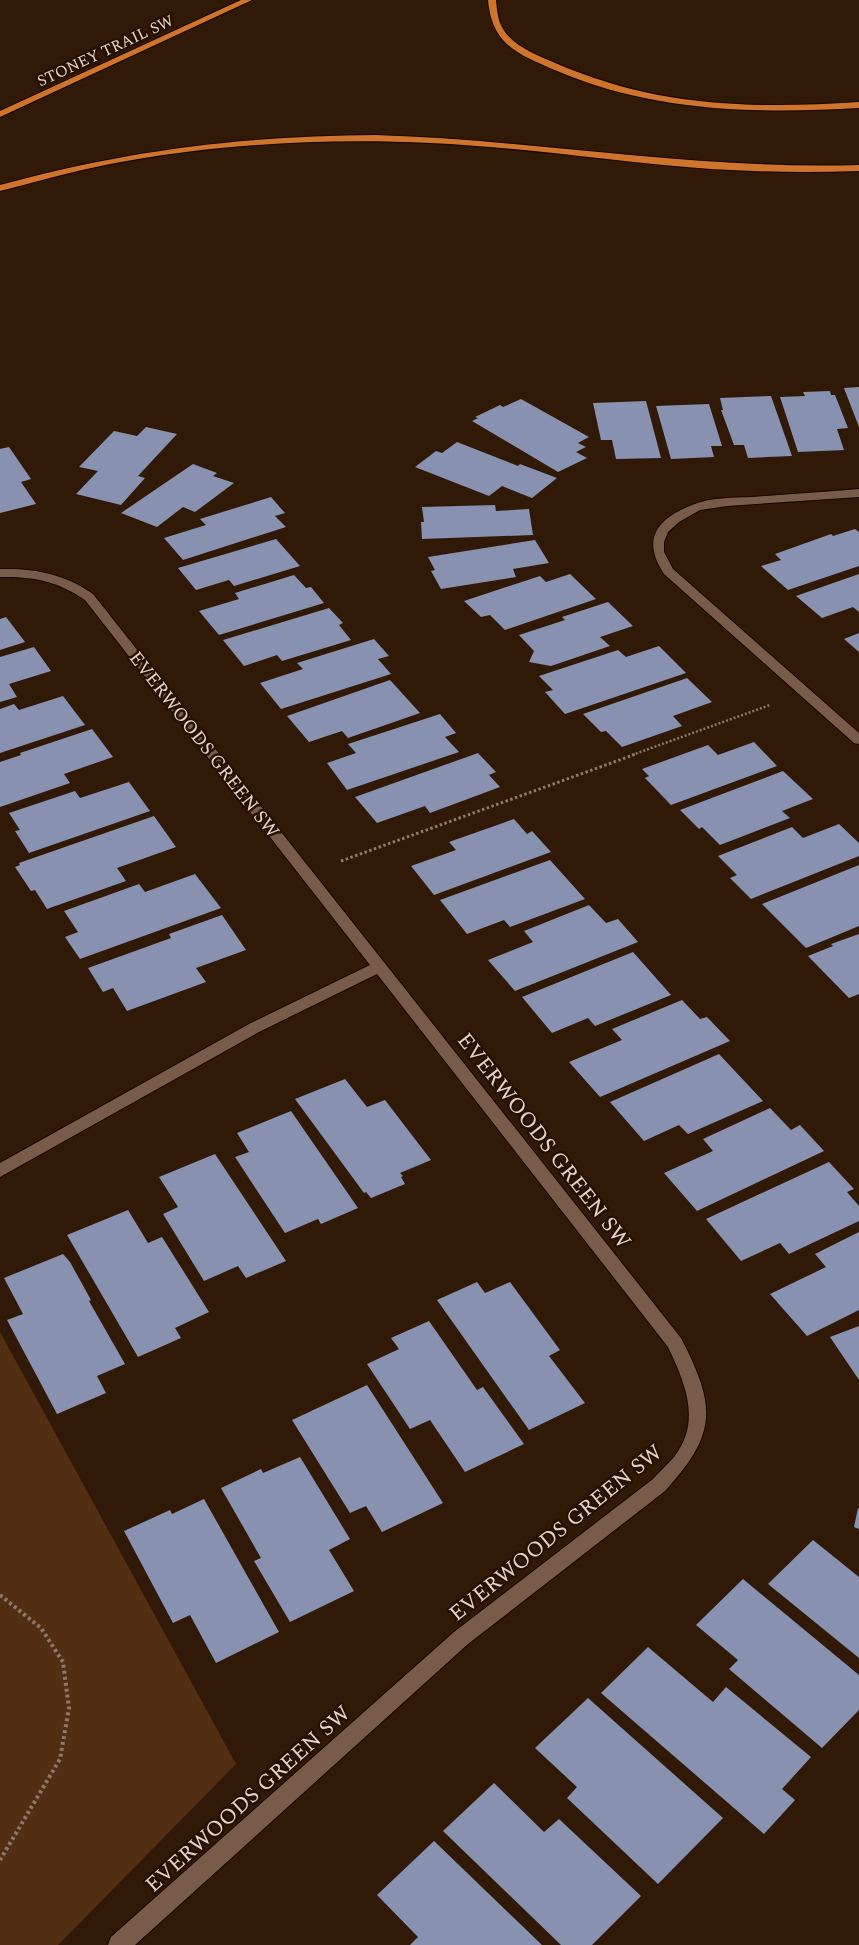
<svg xmlns="http://www.w3.org/2000/svg" width="859" height="1945" font-family="Spectral,serif">
  <rect width="100%" height="100%" fill="#311907"/>
  <polygon fill="#522e13" points="0,1332 236,1764 58,1945 0,1945"/>
  <g fill="#8991b0">
    <polygon points="859,387 859,427 844,388"/>
    <polygon points="830,391 831,395 835,395 848,428 837,429 844,450 798,452 780,397 805,396 803,392"/>
    <polygon points="771,396 792,456 748,458 744,445 734,445 721,410 723,410 720,398"/>
    <polygon points="521,399 589,437 578,443 586,447 576,452 587,458 558,472 472,421 478,418 475,417 500,405 503,407"/>
    <polygon points="646,401 661,458 616,459 612,440 601,440 593,403"/>
    <polygon points="709,404 722,446 711,446 714,457 671,459 656,406"/>
    <polygon points="146,427 177,434 138,476 145,478 121,505 76,494 98,471 79,467 114,431 137,436"/>
    <polygon points="457,442 518,466 520,464 557,478 532,498 502,486 489,496 415,467 436,451 442,453"/>
    <polygon points="9,447 31,479 21,482 36,504 0,513 0,449"/>
    <polygon points="193,464 217,473 213,476 234,483 195,512 183,507 157,527 121,513"/>
    <polygon points="271,497 285,513 275,516 286,527 183,560 164,538 206,525 200,519"/>
    <polygon points="495,505 496,511 529,509 533,535 422,539 421,522 424,522 422,507"/>
    <polygon points="855,529 859,532 859,566 788,590 761,566 781,560 775,554 831,534 833,536"/>
    <polygon points="276,539 300,566 234,586 229,580 196,590 178,568"/>
    <polygon points="535,540 549,563 513,569 516,577 441,589 431,571 435,570 428,557"/>
    <polygon points="570,574 596,599 505,630 490,615 481,617 464,601 540,576 546,582"/>
    <polygon points="859,574 859,612 853,607 822,618 796,596"/>
    <polygon points="294,575 306,588 311,587 324,603 219,635 199,611 239,599 235,593"/>
    <polygon points="608,602 633,626 600,637 610,646 551,666 529,662 534,651 519,635 565,620 562,617"/>
    <polygon points="329,608 343,623 339,625 351,640 282,661 277,655 244,666 223,640"/>
    <polygon points="6,617 25,642 0,650 0,619"/>
    <polygon points="859,633 859,652 844,639"/>
    <polygon points="374,639 389,656 378,659 391,674 281,709 260,683 303,669 297,663"/>
    <polygon points="659,646 686,673 565,714 545,692 553,690 539,676 618,650 626,657"/>
    <polygon points="34,647 51,671 9,684 17,697 0,702 0,657"/>
    <polygon points="687,678 712,702 673,716 682,726 622,747 606,731 601,732 583,714"/>
    <polygon points="390,680 420,713 348,738 342,731 309,742 287,716"/>
    <polygon points="63,696 85,725 0,753 0,709 14,704 19,710"/>
    <polygon points="440,714 456,733 445,737 459,752 347,790 327,763 356,753 348,744"/>
    <polygon points="92,729 113,757 64,774 70,783 0,807 0,762 21,755 20,753"/>
    <polygon points="754,742 777,766 671,805 645,778 649,776 642,769 708,745 718,755"/>
    <polygon points="478,753 496,772 489,775 500,787 430,813 425,806 377,823 355,797"/>
    <polygon points="783,771 813,799 782,811 790,818 720,845 702,827 699,829 680,810"/>
    <polygon points="129,782 150,811 29,853 15,831 20,830 9,813 75,791 80,798"/>
    <polygon points="154,816 176,847 117,868 126,881 47,909 35,890 31,891 15,867 20,865 19,863"/>
    <polygon points="514,819 527,834 532,831 551,852 434,895 411,866 456,850 449,842"/>
    <polygon points="839,824 859,843 859,856 751,899 730,878 737,875 718,856 792,827 803,838"/>
    <polygon points="550,860 585,899 510,927 504,920 467,934 440,900"/>
    <polygon points="859,865 859,926 806,948 762,904"/>
    <polygon points="195,874 221,908 80,959 65,937 78,932 64,911 139,884 145,892"/>
    <polygon points="589,905 606,923 618,919 638,942 515,991 488,960 533,942 524,931"/>
    <polygon points="222,915 246,950 196,968 206,982 127,1011 113,988 103,992 88,968 171,938 169,934"/>
    <polygon points="859,934 859,994 849,998 808,956 833,946 831,944"/>
    <polygon points="633,952 671,995 595,1026 588,1018 552,1033 522,997"/>
    <polygon points="682,1000 700,1019 707,1017 730,1041 600,1097 569,1062 622,1040 612,1029"/>
    <polygon points="719,1054 763,1101 688,1134 679,1125 644,1141 610,1102"/>
    <polygon points="345,1079 367,1107 385,1100 431,1160 400,1173 403,1176 401,1177 405,1184 371,1198 366,1192 364,1193 295,1099"/>
    <polygon points="770,1108 791,1130 800,1125 824,1151 697,1211 664,1173 713,1151 703,1139"/>
    <polygon points="291,1111 358,1208 321,1224 318,1219 285,1233 235,1157 249,1152 237,1133"/>
    <polygon points="215,1154 286,1261 246,1278 238,1266 204,1281 163,1214 178,1207 159,1177"/>
    <polygon points="829,1162 854,1189 847,1192 859,1206 859,1221 789,1254 780,1243 741,1261 706,1219"/>
    <polygon points="128,1210 148,1243 162,1237 209,1312 175,1328 181,1338 138,1357 67,1235"/>
    <polygon points="859,1232 859,1310 807,1336 770,1294 826,1267 815,1254"/>
    <polygon points="63,1254 70,1262 91,1300 89,1301 125,1364 97,1376 106,1393 57,1414 7,1320 23,1314 4,1278"/>
    <polygon points="477,1282 485,1293 510,1282 560,1350 549,1356 585,1403 529,1430 437,1300"/>
    <polygon points="429,1321 477,1390 483,1387 524,1444 465,1472 430,1420 410,1429 367,1364 399,1349 391,1338"/>
    <polygon points="859,1326 859,1380 830,1337"/>
    <polygon points="367,1385 443,1503 382,1532 366,1506 350,1513 292,1420"/>
    <polygon points="300,1457 350,1539 329,1550 354,1591 290,1622 254,1561 261,1558 221,1488 261,1469 263,1473"/>
    <polygon points="204,1499 279,1632 216,1663 190,1615 173,1623 124,1531 170,1510 172,1514"/>
    <polygon points="858,1508 859,1508 859,1529 854,1527"/>
    <polygon points="813,1540 859,1577 859,1658 768,1584"/>
    <polygon points="743,1579 859,1675 859,1710 822,1748 729,1669 738,1660 696,1625"/>
    <polygon points="648,1647 713,1702 726,1687 811,1757 782,1789 795,1800 764,1834 601,1693"/>
    <polygon points="588,1698 723,1818 658,1884 567,1798 577,1787 535,1748"/>
    <polygon points="494,1783 544,1832 559,1819 641,1896 592,1945 561,1945 443,1831"/>
    <polygon points="434,1841 542,1945 410,1945 418,1937 377,1895"/>
  </g>
  <g fill="none" stroke-linecap="round" stroke-linejoin="round">
    <g stroke="#170400" stroke-width="2">
      <g id="street">
        <path d="M859 489V497L727 506 700 510 679 522 668 532 664 542V552L673 569 859 733V744L854 743 664 574C641 539 657 519 692 505 710 497 734 498 753 497 788 494 824 492 859 489Z"/>
        <path d="M0 569C34 568 65 574 93 594L681 1338C716 1406 718 1433 665 1491L468 1644 135 1945H108L111 1937 454 1632 653 1479C659 1472 667 1465 674 1457 702 1421 685 1383 668 1347L377 974 259 1032 0 1177V1163L249 1024 370 965 85 600C58 581 32 576 0 577Z"/>
      </g>
    </g>
    <g stroke="#170400" stroke-width="2">
      <g id="highway">
        <polygon points="241,0 252,0 0,117 0,111"/>
        <path d="M488 0H496C497 10 498 21 503 29 513 46 537 55 553 62 655 107 750 109 859 102V108C756 114 653 112 557 71 519 54 492 46 488 0Z"/>
        <path d="M376 135C538 140 696 170 859 165V171C805 173 752 172 698 168 609 161 520 147 430 143 322 138 212 144 105 165 70 172 35 182 0 191V185C128 150 243 136 376 135Z"/>
      </g>
    </g>
    <polyline stroke="#8d786b" stroke-width="2.5" stroke-dasharray="2 2" stroke-linecap="butt" points="632,755 770,705"/>
    <polyline stroke="#8d786b" stroke-width="3" stroke-dasharray="2.5 2.5" stroke-linecap="butt" points="341,861 636,754"/>
    <polyline stroke="#8d786b" stroke-width="4" stroke-dasharray="3 3" stroke-linecap="butt" points="0,1595 41,1628 63,1662 69,1708 60,1759 0,1860"/>
    <use href="#street" fill="#785c49" fill-rule="evenodd"/>
    <use href="#highway" fill="#cf742d" fill-rule="evenodd"/>
  </g>
  <g text-anchor="middle" stroke-width="5" stroke-linejoin="round" paint-order="stroke">
    <g font-size="16" fill="#e3d2c8" stroke="#261001">
      <text transform="translate(105 50) rotate(-25)" y="6">STONEY TRAIL SW</text>
    </g>
    <g font-size="19" fill="#e3d2c8" stroke="#261001">
      <text transform="translate(205 744) rotate(52)" y="7">EVERWOODS GREEN SW</text>
    </g>
    <g font-size="22" fill="#e3d2c8" stroke="#261001">
      <text transform="translate(545 1140) rotate(52)" y="8">EVERWOODS GREEN SW</text>
      <text transform="translate(555 1532) rotate(-39)" y="8">EVERWOODS GREEN SW</text>
      <text transform="translate(247 1798) rotate(-42)" y="8">EVERWOODS GREEN SW</text>
    </g>
  </g>
</svg>
